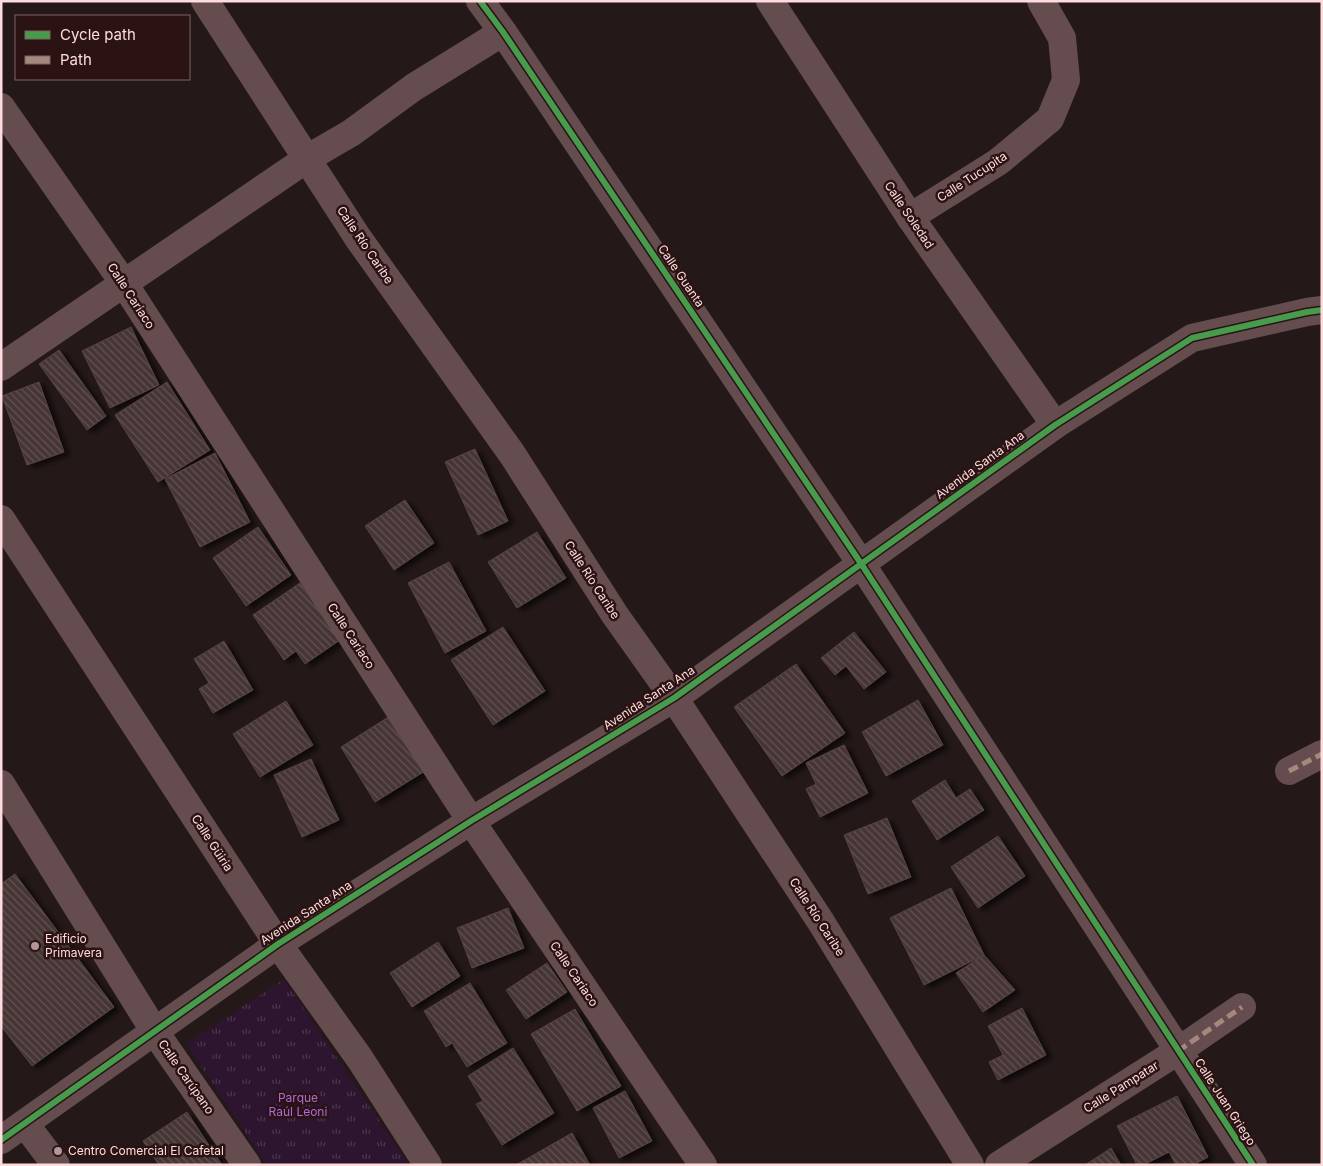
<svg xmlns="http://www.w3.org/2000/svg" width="1323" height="1166" font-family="Inter,sans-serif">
  <defs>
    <pattern id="park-tufts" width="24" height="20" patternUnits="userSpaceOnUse" patternTransform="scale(1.25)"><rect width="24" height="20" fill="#2d1530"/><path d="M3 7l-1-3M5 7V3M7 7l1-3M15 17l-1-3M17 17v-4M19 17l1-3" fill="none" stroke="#4c364e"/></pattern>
    <pattern id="building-back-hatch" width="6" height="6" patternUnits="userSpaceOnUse" patternTransform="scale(1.25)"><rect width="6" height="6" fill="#463636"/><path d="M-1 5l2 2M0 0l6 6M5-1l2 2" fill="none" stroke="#625253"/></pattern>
    <filter id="shadow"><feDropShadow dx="5.5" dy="3" stdDeviation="2.5" flood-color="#0009"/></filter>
  </defs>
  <rect width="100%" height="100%" fill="#241818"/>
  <polygon fill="url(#park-tufts)" points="284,979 409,1165 267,1165 186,1044"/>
  <g fill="url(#building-back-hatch)" stroke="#574443" filter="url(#shadow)">
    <polygon points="131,327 159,385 110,408 82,351"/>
    <polygon points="59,350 106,416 87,430 39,364"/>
    <polygon points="39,382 64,452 27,465 2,396"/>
    <polygon points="167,382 210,450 158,482 115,415"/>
    <polygon points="475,449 508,521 478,535 445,462"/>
    <polygon points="215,453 250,522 200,547 165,479"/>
    <polygon points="405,500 434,543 394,570 365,526"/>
    <polygon points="258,527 291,575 246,606 213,558"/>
    <polygon points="537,532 566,578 517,608 488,562"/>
    <polygon points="449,562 486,631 445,653 408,583"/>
    <polygon points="300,583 340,640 305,664 296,651 284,660 253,615"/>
    <polygon points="503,627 545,691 493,725 451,660"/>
    <polygon points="854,632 886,672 864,689 846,666 835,675 821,658"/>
    <polygon points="224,641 253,690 213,713 199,689 209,683 194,659"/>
    <polygon points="796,664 845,733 782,776 734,707"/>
    <polygon points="918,700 943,745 886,776 862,732"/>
    <polygon points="286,701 313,745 260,777 233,734"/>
    <polygon points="390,716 425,771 375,802 341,747"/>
    <polygon points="844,745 868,793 820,817 806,789 816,784 806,763"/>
    <polygon points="311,759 339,820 302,837 274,775"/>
    <polygon points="945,780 956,798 970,789 984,810 937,840 912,801"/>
    <polygon points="887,818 911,877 868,894 844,835"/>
    <polygon points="998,836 1025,876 978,908 951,867"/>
    <polygon points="15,874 114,1007 32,1066 1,1026 1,884"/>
    <polygon points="951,888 984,955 924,985 890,918"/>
    <polygon points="508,908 524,948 472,968 457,928"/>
    <polygon points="438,942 460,976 412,1007 390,973"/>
    <polygon points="984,955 1015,990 983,1012 956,973"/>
    <polygon points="547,963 567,992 526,1019 506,990"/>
    <polygon points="470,983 507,1043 467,1067 452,1043 446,1047 424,1011"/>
    <polygon points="1022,1008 1046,1055 998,1080 989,1062 1003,1055 988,1026"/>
    <polygon points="575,1009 621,1086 577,1111 531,1034"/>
    <polygon points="513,1048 554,1113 502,1145 476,1104 483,1101 468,1076"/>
    <polygon points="625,1091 652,1141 619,1158 593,1108"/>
    <polygon points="1177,1096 1208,1157 1193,1165 1176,1165 1169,1152 1143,1165 1137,1165 1117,1126"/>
    <polygon points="187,1112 222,1165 159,1165 143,1141"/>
    <polygon points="572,1133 590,1165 516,1165"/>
    <polygon points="1111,1148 1121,1165 1085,1165"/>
  </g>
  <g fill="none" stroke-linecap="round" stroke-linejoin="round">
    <g stroke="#654d4f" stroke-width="28">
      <polyline points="205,1 358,238 512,454 615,615 674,698 821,922 970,1165"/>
      <polyline points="480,1 503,32 862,565 1253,1165"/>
      <polyline points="770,1 910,217 1055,425"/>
      <polyline points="1,107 123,282 471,821 703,1165"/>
      <polyline points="910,217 998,162 1050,119 1066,80 1062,38 1041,1"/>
      <polyline points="1,367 308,158 351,133 414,87 503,32"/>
      <polyline points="1,519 278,944 360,1059 428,1165"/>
      <polyline points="1289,771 1322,754"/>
      <polyline points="1,784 155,1032 247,1165"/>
      <polyline points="25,1124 56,1165"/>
      <polyline points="1,1140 278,944 471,821 674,698 1055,425 1192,338 1307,312 1322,310"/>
      <polyline points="999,1165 1178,1051 1242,1007"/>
    </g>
    <g stroke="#a5887d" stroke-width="5" stroke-dasharray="10 5" stroke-linecap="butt">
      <polyline points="1289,771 1322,754"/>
      <polyline points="1178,1051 1242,1007"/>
    </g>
    <g stroke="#2a1312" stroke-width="9">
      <g id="cycleway">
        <polyline points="480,1 503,32 862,565 1253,1165"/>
        <polyline points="1,1140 278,944 471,821 674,698 1055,425 1192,338 1307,312 1322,310"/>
      </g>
    </g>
    <use href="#cycleway" stroke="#469c4c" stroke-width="6"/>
  </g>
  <g fill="#b29798" stroke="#2a1312" stroke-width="2">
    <circle cx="35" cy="946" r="5"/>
    <circle cx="58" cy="1151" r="5"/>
  </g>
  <g text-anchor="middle" stroke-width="5" stroke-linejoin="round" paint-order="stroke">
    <g font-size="12" fill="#fedcdd" stroke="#2a1312">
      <text transform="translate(972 177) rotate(-33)" y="4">Calle Tucupita</text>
      <text transform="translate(909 215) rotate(56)" y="4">Calle Soledad</text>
      <text transform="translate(365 245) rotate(56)" y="4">Calle Río Caribe</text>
      <text transform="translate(681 276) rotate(56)" y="4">Calle Guanta</text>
      <text transform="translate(131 296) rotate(57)" y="4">Calle Cariaco</text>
      <text transform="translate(980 465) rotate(-36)" y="4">Avenida Santa Ana</text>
      <text transform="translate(592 580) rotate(57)" y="4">Calle Río Caribe</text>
      <text transform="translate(351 636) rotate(57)" y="4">Calle Cariaco</text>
      <text transform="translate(649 698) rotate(-33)" y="4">Avenida Santa Ana</text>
      <text transform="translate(212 843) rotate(57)" y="4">Calle Güiria</text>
      <text transform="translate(306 913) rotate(-33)" y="4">Avenida Santa Ana</text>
      <text transform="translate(817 917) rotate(57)" y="4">Calle Río Caribe</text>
      <text transform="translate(574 974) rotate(56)" y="4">Calle Cariaco</text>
      <text transform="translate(186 1077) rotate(55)" y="4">Calle Carúpano</text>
      <text transform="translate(1121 1087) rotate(-32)" y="4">Calle Pampatar</text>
      <text transform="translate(1225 1102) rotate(57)" y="4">Calle Juan Griego</text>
    </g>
    <g font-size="12" fill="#fedcdd" stroke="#2a1312" text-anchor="start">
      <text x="45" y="943">Edificio<tspan x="45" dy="14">Primavera</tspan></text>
      <text x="68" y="1155">Centro Comercial El Cafetal</text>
    </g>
    <g font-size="12" fill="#af6adc" stroke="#2a1312">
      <text x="298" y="1102">Parque<tspan x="298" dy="14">Raúl Leoni</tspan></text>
    </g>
  </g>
  <rect width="1323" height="1166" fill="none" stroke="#fedcdd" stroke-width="5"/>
  <rect x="15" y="15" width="175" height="65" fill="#2a1312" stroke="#7f6363"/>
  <rect x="25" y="31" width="25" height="8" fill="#469c4c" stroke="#7f6363"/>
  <text x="60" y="40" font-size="15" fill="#fedcdd">Cycle path</text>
  <rect x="25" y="56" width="25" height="8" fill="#a5887d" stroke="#7f6363"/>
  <text x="60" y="65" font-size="15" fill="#fedcdd">Path</text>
</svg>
